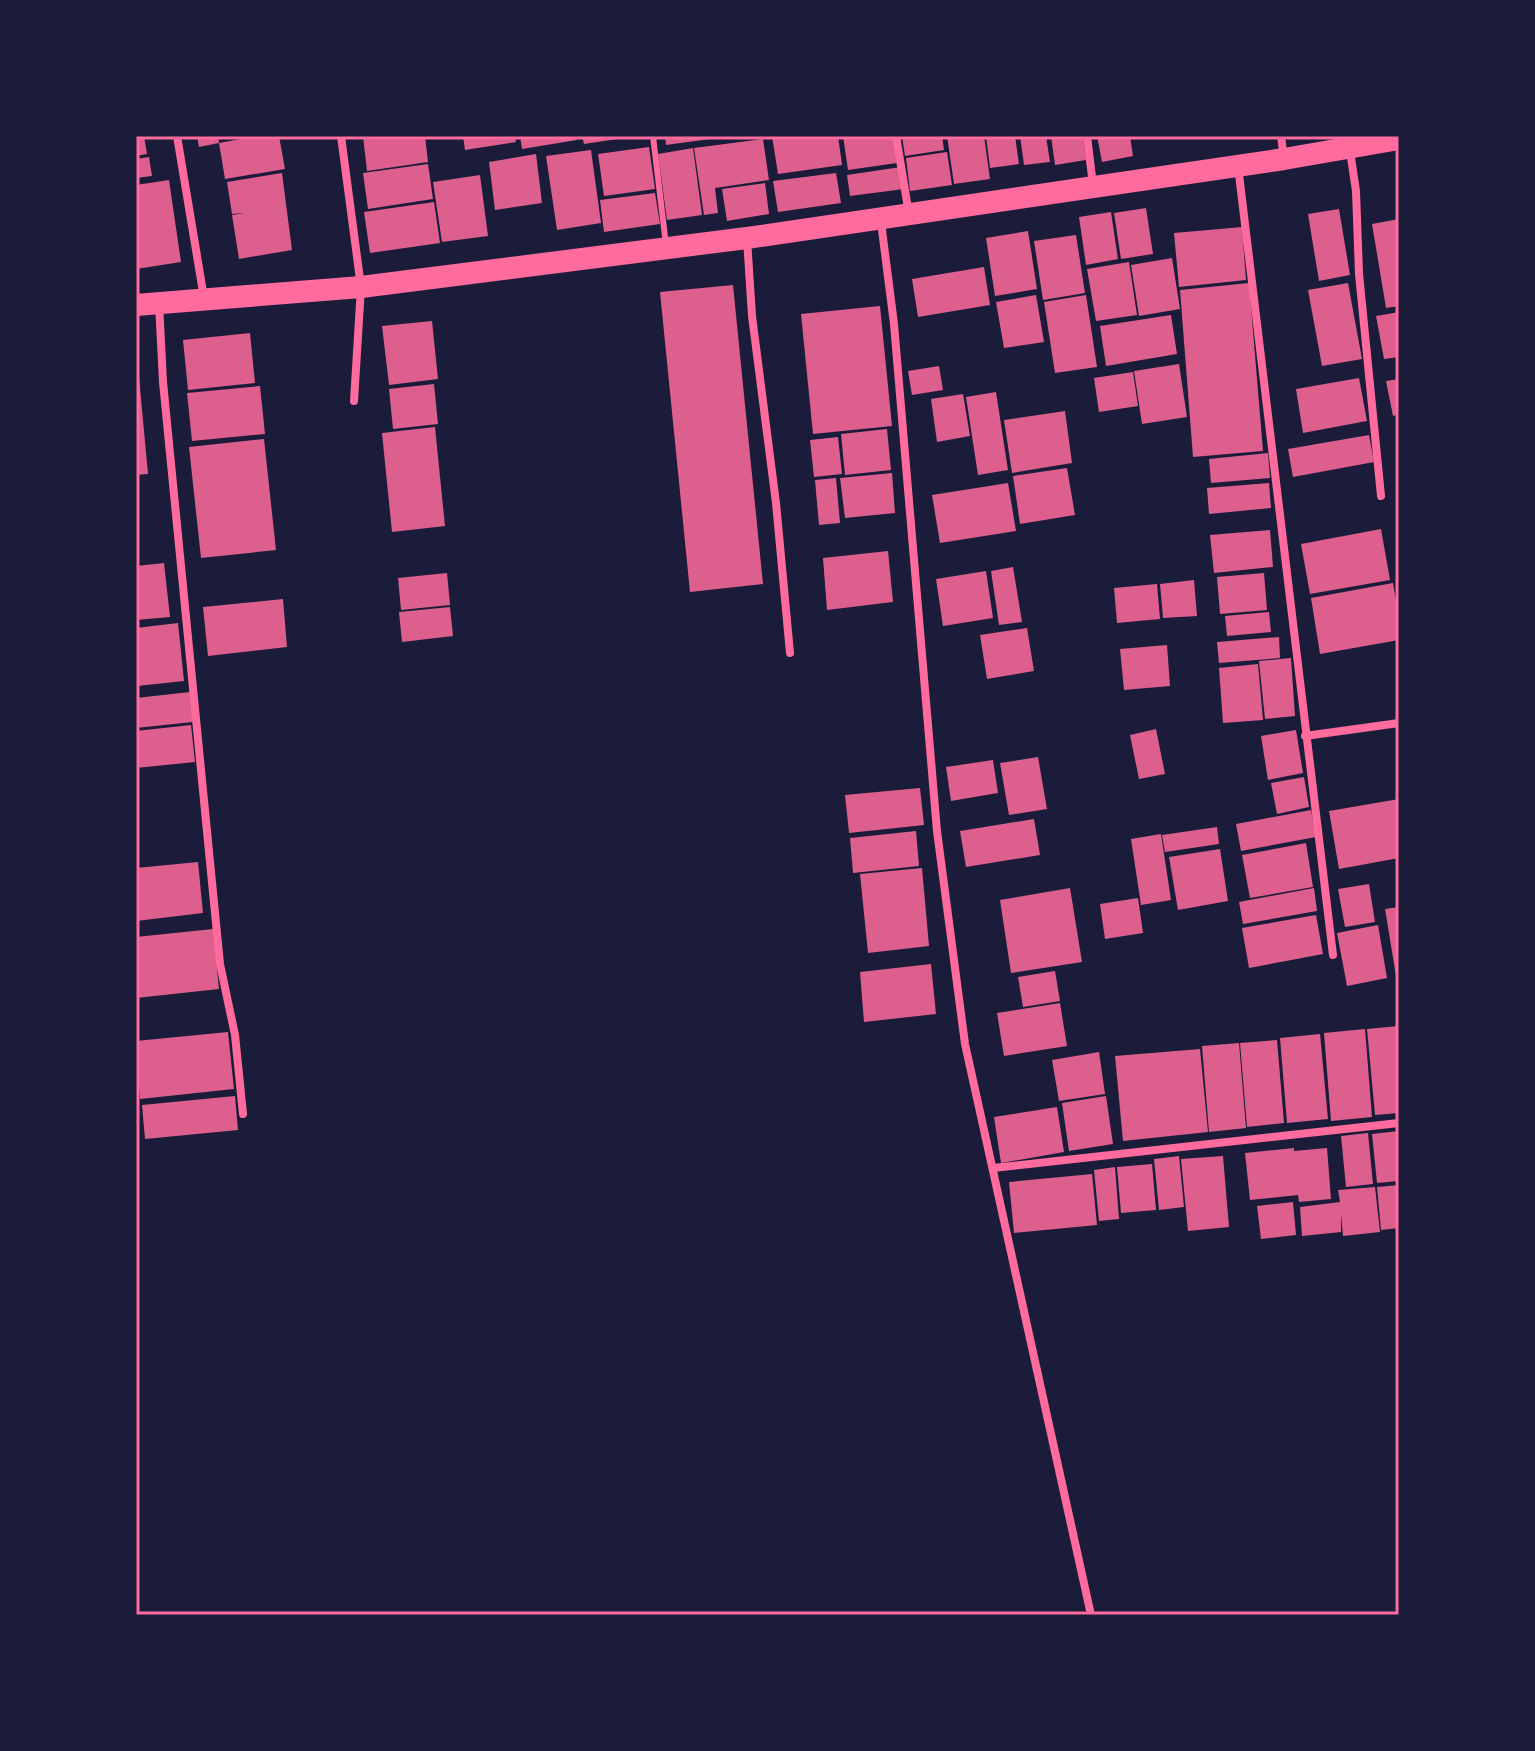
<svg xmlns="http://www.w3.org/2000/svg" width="1535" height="1751" font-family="Karla,sans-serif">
  <rect width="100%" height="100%" fill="#1b1b3a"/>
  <g fill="#dd5f8e">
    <polygon points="136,136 144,136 147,154 136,156"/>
    <polygon points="197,136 218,136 219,143 199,147"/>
    <polygon points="258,136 279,136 285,169 225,179 219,143"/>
    <polygon points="363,136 425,136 428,162 367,171"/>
    <polygon points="463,136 515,136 516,142 465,150"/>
    <polygon points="520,136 577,136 577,140 522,149"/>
    <polygon points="582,136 623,136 624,138 584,144"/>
    <polygon points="665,136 709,136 710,139 666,145"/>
    <polygon points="772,136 838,136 842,165 778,174"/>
    <polygon points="843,136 893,136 897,163 848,170"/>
    <polygon points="902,136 942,136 944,150 905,156"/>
    <polygon points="947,136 984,136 990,179 954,184"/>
    <polygon points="986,136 1015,136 1019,164 990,168"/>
    <polygon points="1020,136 1046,136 1050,162 1024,165"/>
    <polygon points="1051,136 1083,136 1086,160 1055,165"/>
    <polygon points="1097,136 1130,136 1133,156 1102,162"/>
    <polygon points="763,139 769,180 715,188 718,213 704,215 694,148"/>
    <polygon points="649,147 655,189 604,196 598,154"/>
    <polygon points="693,148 702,215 667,220 658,154"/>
    <polygon points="591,150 601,223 557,230 546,156"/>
    <polygon points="947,152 952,185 910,191 906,158"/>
    <polygon points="536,154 542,203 495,210 489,162"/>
    <polygon points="149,157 152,176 136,178 136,159"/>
    <polygon points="428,164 433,199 368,209 363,173"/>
    <polygon points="901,167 904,189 850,196 847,175"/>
    <polygon points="282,173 292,250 239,259 232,215 244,213 232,214 227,182"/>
    <polygon points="836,173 841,203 778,212 773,181"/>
    <polygon points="480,175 488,236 442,242 433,182"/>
    <polygon points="169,180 181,262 136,269 136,185"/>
    <polygon points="765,183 769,214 727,221 722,189"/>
    <polygon points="655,193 660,224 604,232 600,200"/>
    <polygon points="434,202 440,243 370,253 364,212"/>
    <polygon points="1146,208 1153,254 1121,259 1114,213"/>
    <polygon points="1339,209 1350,275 1319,281 1308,214"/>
    <polygon points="1111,212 1118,259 1086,265 1079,217"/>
    <polygon points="1399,219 1399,306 1386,308 1372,224"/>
    <polygon points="1242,227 1246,280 1179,287 1174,233"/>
    <polygon points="1028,231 1037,289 995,296 986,238"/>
    <polygon points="1076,235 1085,293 1043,300 1034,241"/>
    <polygon points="1172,258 1180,309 1139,316 1131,265"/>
    <polygon points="1129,262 1137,315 1096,321 1087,269"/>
    <polygon points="984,267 990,305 918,317 912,279"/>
    <polygon points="1249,283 1263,451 1193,457 1180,290"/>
    <polygon points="1348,283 1362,359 1322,366 1308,290"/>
    <polygon points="733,285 763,584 690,592 660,292"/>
    <polygon points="1036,295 1044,342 1004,348 996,302"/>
    <polygon points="1086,295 1097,367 1055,373 1044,302"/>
    <polygon points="880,306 892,426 813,434 801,314"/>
    <polygon points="1399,312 1399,357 1384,359 1376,316"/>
    <polygon points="1171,315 1177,354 1106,366 1100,326"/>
    <polygon points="432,321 438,379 389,385 382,326"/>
    <polygon points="250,333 255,383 188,390 183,340"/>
    <polygon points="1179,364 1187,417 1142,424 1134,371"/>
    <polygon points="939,366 943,390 912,395 908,371"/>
    <polygon points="1133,372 1138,406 1099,412 1094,378"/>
    <polygon points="136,377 139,377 148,474 136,475"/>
    <polygon points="1359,378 1367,421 1303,433 1296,389"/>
    <polygon points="1399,379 1399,414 1393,416 1386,381"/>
    <polygon points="434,384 438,424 393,429 389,389"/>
    <polygon points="260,386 265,434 192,441 187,393"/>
    <polygon points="996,392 1008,470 978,475 966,397"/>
    <polygon points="963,394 970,436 937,442 931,399"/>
    <polygon points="1065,411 1072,463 1012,473 1004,420"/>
    <polygon points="435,427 445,526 392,532 382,433"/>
    <polygon points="887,429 891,470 845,475 841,434"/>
    <polygon points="1369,435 1374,462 1293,477 1288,449"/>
    <polygon points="838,437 842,474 814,477 810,440"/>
    <polygon points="264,439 276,550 201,558 189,447"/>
    <polygon points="1268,453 1270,478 1211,483 1209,459"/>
    <polygon points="1067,468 1075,515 1020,524 1013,476"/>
    <polygon points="892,473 895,513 845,518 840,478"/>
    <polygon points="836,478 840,523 819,525 815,480"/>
    <polygon points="1008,483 1016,531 940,543 932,495"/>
    <polygon points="1269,483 1271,508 1209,514 1207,488"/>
    <polygon points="1381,529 1390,580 1310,594 1301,544"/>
    <polygon points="1270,530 1273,567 1214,573 1210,535"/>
    <polygon points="888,551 893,602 827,610 823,558"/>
    <polygon points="164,563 170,617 136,620 136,566"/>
    <polygon points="1013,567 1022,622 999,625 991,571"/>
    <polygon points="986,571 993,618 943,626 936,579"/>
    <polygon points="447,573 450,605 401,610 398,578"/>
    <polygon points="1264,573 1267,610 1220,614 1217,577"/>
    <polygon points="1194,580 1197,616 1163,618 1160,584"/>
    <polygon points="1393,583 1399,619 1399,640 1320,654 1311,598"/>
    <polygon points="1157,584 1160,619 1117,623 1114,588"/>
    <polygon points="283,599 287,647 208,656 203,607"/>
    <polygon points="450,607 453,636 402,642 399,612"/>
    <polygon points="1269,612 1271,632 1227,636 1225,616"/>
    <polygon points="178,623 184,681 137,686 136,628"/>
    <polygon points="1027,628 1034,671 987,679 980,635"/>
    <polygon points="1279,637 1280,658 1219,663 1217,642"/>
    <polygon points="1167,645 1170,686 1124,690 1120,649"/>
    <polygon points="1291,658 1295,716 1265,719 1259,661"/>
    <polygon points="1258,664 1263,720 1223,723 1219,668"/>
    <polygon points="190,692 193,722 136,728 136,698"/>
    <polygon points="191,725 195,762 136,768 136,731"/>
    <polygon points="1156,729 1165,774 1139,779 1130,735"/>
    <polygon points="1296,730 1303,773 1268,780 1261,736"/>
    <polygon points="1038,757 1047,809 1009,815 1000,763"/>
    <polygon points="993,760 998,793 951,801 946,767"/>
    <polygon points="1304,777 1309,807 1277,814 1271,783"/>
    <polygon points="920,788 924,825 849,833 845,795"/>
    <polygon points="1399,799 1399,858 1339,869 1329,811"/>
    <polygon points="1311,810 1316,837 1241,851 1236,824"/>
    <polygon points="1034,819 1040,855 966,867 960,831"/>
    <polygon points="1217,827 1219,844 1165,852 1162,835"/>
    <polygon points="916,831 919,866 853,873 850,838"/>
    <polygon points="1161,834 1171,900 1141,905 1131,839"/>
    <polygon points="1306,843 1313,887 1250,898 1242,855"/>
    <polygon points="1220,849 1228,901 1178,910 1169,857"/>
    <polygon points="198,862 203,913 136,921 136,868"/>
    <polygon points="922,868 929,946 868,953 860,874"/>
    <polygon points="1369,884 1375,922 1345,927 1338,889"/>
    <polygon points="1070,888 1082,962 1011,973 1000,900"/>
    <polygon points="1314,888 1317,911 1243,924 1239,902"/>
    <polygon points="1138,898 1143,933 1105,939 1100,904"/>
    <polygon points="1399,907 1399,982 1397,982 1385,909"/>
    <polygon points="1316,915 1323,954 1249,968 1242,928"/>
    <polygon points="1378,925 1387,978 1347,986 1337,933"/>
    <polygon points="213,929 219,989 136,998 136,937"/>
    <polygon points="931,964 936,1014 864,1022 860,972"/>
    <polygon points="1055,971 1060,1001 1023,1007 1018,977"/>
    <polygon points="1060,1003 1067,1046 1004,1056 997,1013"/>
    <polygon points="1399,1026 1399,1113 1375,1115 1367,1029"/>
    <polygon points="1365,1029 1372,1117 1331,1121 1324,1033"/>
    <polygon points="228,1032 234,1089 140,1099 136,1041"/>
    <polygon points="1320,1034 1328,1119 1287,1123 1280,1038"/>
    <polygon points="1277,1040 1284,1123 1247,1127 1240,1043"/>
    <polygon points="1239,1043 1246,1128 1209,1132 1202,1046"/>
    <polygon points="1200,1049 1208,1132 1123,1141 1115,1056"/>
    <polygon points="1099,1052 1105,1094 1059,1101 1052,1060"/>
    <polygon points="235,1096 238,1130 145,1139 142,1105"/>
    <polygon points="1106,1096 1113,1144 1069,1151 1062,1103"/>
    <polygon points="1057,1107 1064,1152 1001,1163 994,1117"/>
    <polygon points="1399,1131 1399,1181 1377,1183 1372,1134"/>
    <polygon points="1368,1133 1373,1184 1346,1187 1341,1136"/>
    <polygon points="1294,1148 1294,1151 1327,1148 1331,1199 1299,1202 1298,1195 1250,1200 1245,1153"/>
    <polygon points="1179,1156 1184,1207 1159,1210 1154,1159"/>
    <polygon points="1223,1156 1229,1227 1188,1231 1181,1159"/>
    <polygon points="1152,1164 1156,1210 1121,1213 1117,1167"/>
    <polygon points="1115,1167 1119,1219 1099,1221 1094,1170"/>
    <polygon points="1092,1174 1097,1225 1014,1233 1009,1182"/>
    <polygon points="1399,1185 1399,1228 1381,1230 1377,1187"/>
    <polygon points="1375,1187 1380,1232 1343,1236 1341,1214 1341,1232 1302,1236 1300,1207 1340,1202 1338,1190"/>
    <polygon points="1293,1202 1296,1235 1261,1239 1257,1206"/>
  </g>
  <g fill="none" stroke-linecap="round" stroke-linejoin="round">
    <polyline stroke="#ff6b9d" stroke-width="6" points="653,136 666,245"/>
    <g stroke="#ff6b9d" stroke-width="8">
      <polyline points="177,136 204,298"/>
      <polyline points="341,136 361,287 354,401"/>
      <polyline points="896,136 909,214"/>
      <polyline points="1087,136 1093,185"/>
      <polyline points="1281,136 1284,159"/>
      <polyline points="1350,151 1356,191 1359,274 1381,496"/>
      <polyline points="1238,166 1333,955"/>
      <polyline points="881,222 894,324 937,831 965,1044 1091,1615"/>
      <polyline points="747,239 752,316 776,503 790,653"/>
      <polyline points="159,303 163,382 220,964 235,1035 243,1114"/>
      <polyline points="1305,736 1399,723"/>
      <polyline points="993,1168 1399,1123"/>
    </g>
    <polyline stroke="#ff6b9d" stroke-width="22" points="136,305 361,287 747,238 1284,159 1399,139"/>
  </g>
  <rect width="1535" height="1751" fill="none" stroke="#1b1b3a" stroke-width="276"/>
  <rect x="138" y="138" width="1259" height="1475" fill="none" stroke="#ff6b9d" stroke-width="3"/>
</svg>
